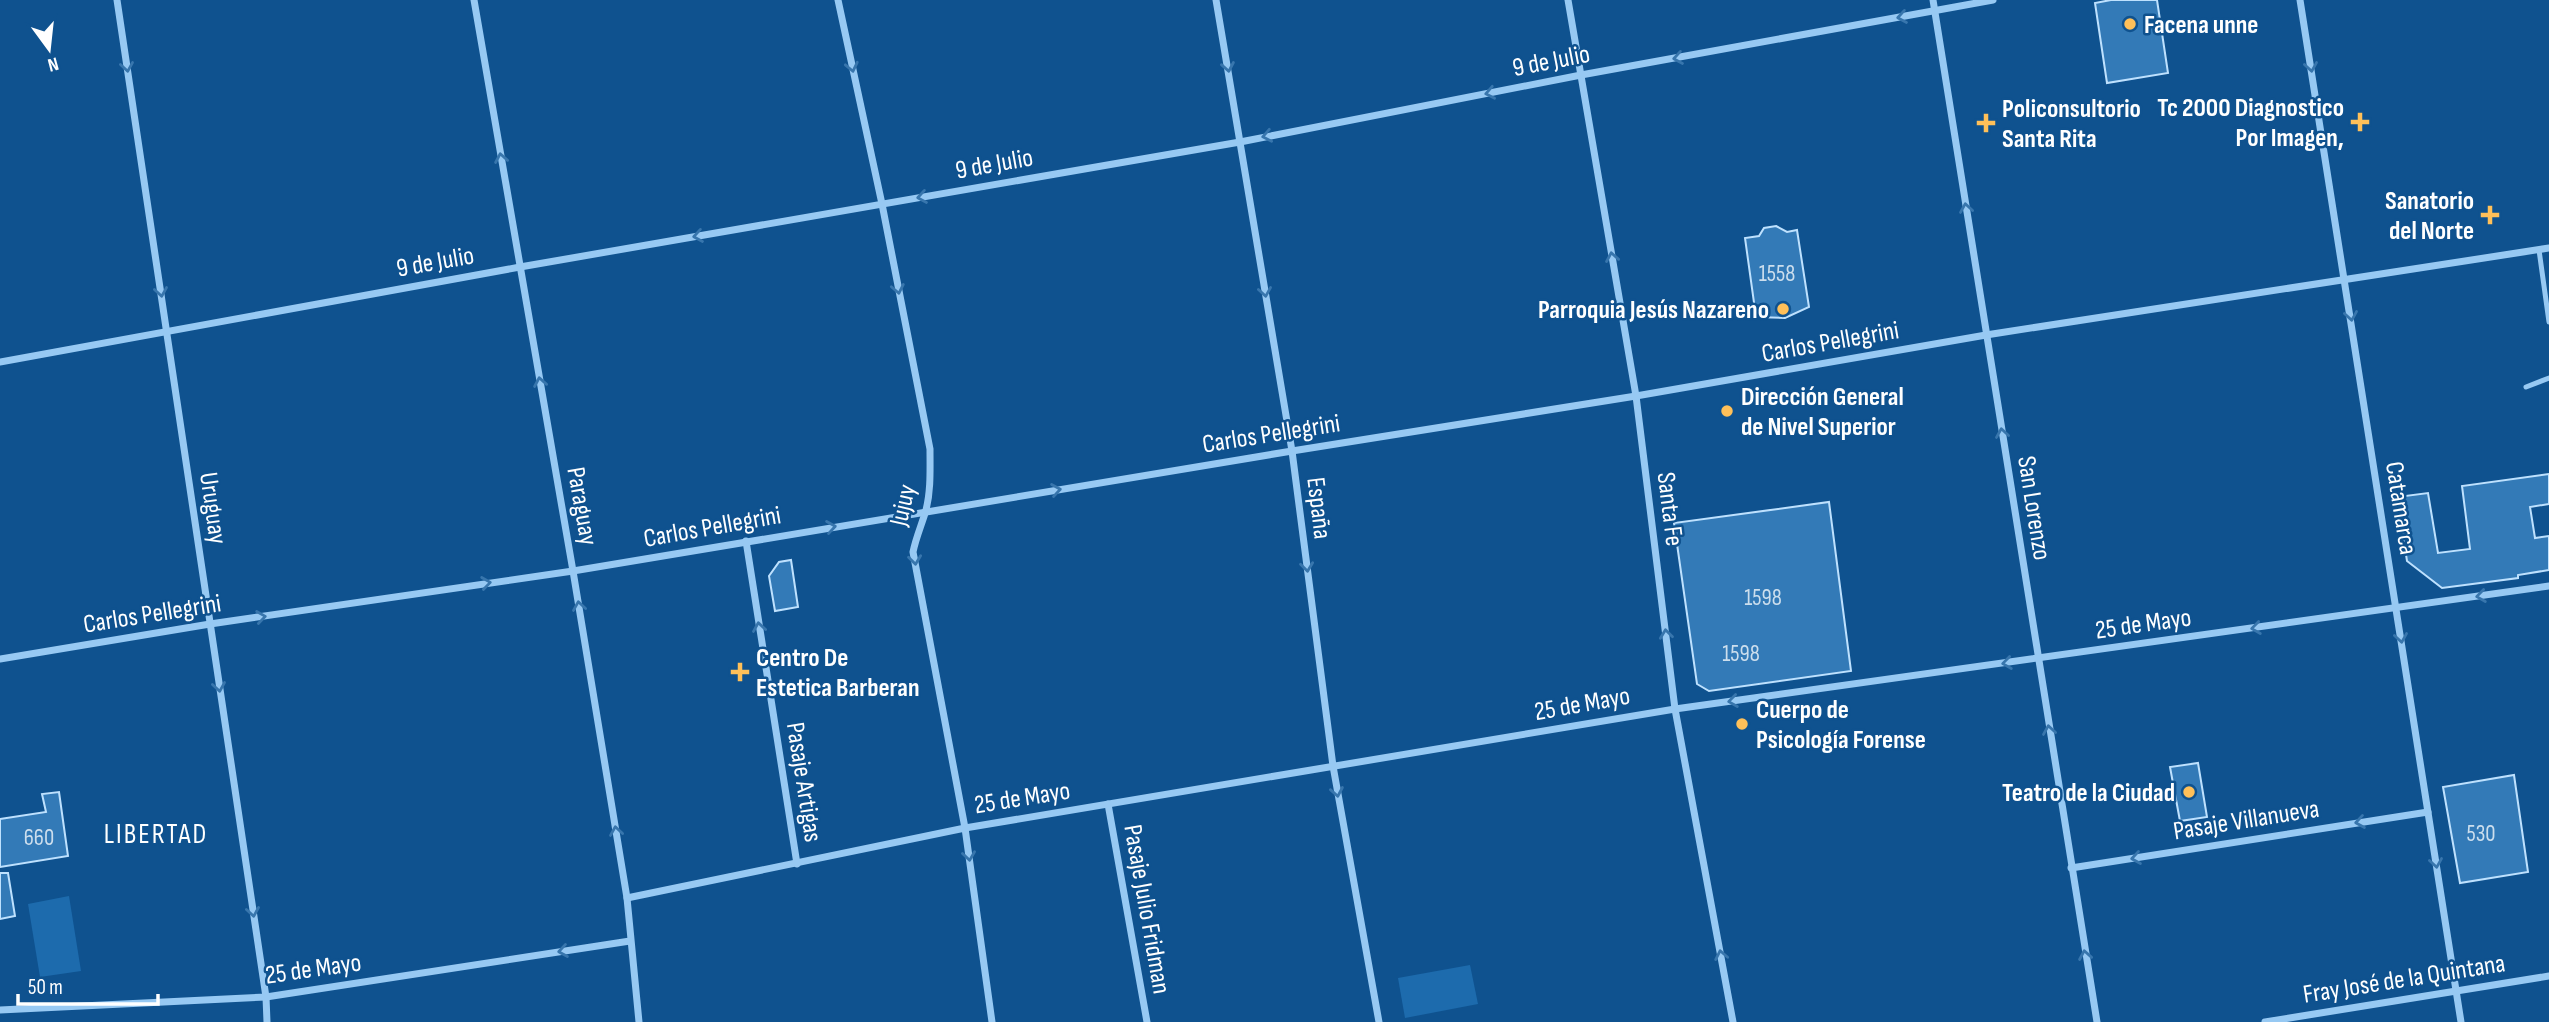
<svg xmlns="http://www.w3.org/2000/svg" width="2549" height="1022" font-family="'Sofia Sans Condensed',sans-serif">
  <rect width="100%" height="100%" fill="#0f528f"/>
  <g fill="#1d6bad">
    <polygon points="69,896 81,971 40,977 28,904"/>
    <polygon points="1470,965 1478,1004 1405,1018 1398,978"/>
  </g>
  <g fill="#337ab7" stroke="#bee1fe" stroke-width="2">
    <polygon points="2111,0 2157,0 2168,73 2107,83 2095,3"/>
    <polygon points="1776,226 1787,232 1797,230 1809,307 1785,318 1756,317 1745,238 1759,236 1764,228"/>
    <polygon points="2549,474 2549,504 2530,507 2535,538 2549,536 2549,570 2518,575 2518,578 2442,588 2407,561 2397,497 2428,493 2438,553 2470,549 2462,486"/>
    <polygon points="1829,502 1851,671 1709,691 1697,684 1674,523"/>
    <polygon points="791,560 798,607 775,611 769,576 779,562"/>
    <polygon points="2198,763 2207,817 2180,821 2170,767"/>
    <polygon points="2514,775 2528,872 2460,883 2443,787"/>
    <polygon points="59,792 68,856 0,867 0,819 46,812 42,794"/>
    <polygon points="0,873 8,873 15,916 0,919"/>
  </g>
  <g fill="none" stroke-linecap="round" stroke-linejoin="round">
    <g stroke="#97c9f3" stroke-width="5">
      <polyline points="2539,250 2549,322"/>
      <polyline points="2526,387 2549,378"/>
    </g>
    <g stroke="#97c9f3" stroke-width="7">
      <polyline points="117,0 266,997 267,1022"/>
      <polyline points="474,0 573,571 627,898 639,1022"/>
      <path d="M838 0 882 204 930 449C930 470 931 490 926 510 922 524 916 537 913 552L965 828 992 1022"/>
      <polyline points="1216,0 1292,451 1333,766 1379,1022"/>
      <polyline points="1568,0 1636,396 1675,709 1733,1022"/>
      <polyline points="1933,0 2097,1022"/>
      <polyline points="2300,0 2461,1022"/>
      <polyline points="0,362 520,267 1240,142 1581,75 1993,0"/>
      <polyline points="746,541 797,864"/>
      <polyline points="0,659 210,624 573,571 1292,451 1636,396 1986,335 2549,248"/>
      <polyline points="1108,804 1147,1022"/>
      <polyline points="2071,868 2428,812"/>
      <polyline points="627,898 965,828 1675,709 2549,586"/>
      <polyline points="0,1010 266,997 630,941"/>
      <polyline points="2265,1022 2549,976"/>
    </g>
  </g>
  <defs><path id="oneway-chevron" d="M-2-3.5L2.5 0L-2 3.5" fill="none" stroke-width="1.6" stroke-linecap="round" stroke-linejoin="round" transform="scale(1.75)"/></defs>
  <g stroke="#3876ad">
    <use href="#oneway-chevron" transform="translate(1902 17) rotate(170)"/>
    <use href="#oneway-chevron" transform="translate(1678 58) rotate(170)"/>
    <use href="#oneway-chevron" transform="translate(127 67) rotate(81)"/>
    <use href="#oneway-chevron" transform="translate(852 67) rotate(78)"/>
    <use href="#oneway-chevron" transform="translate(1228 67) rotate(80)"/>
    <use href="#oneway-chevron" transform="translate(2311 67) rotate(81)"/>
    <use href="#oneway-chevron" transform="translate(1490 93) rotate(169)"/>
    <use href="#oneway-chevron" transform="translate(1267 136) rotate(169)"/>
    <use href="#oneway-chevron" transform="translate(501 158) rotate(-100)"/>
    <use href="#oneway-chevron" transform="translate(922 197) rotate(170)"/>
    <use href="#oneway-chevron" transform="translate(1966 208) rotate(-99)"/>
    <use href="#oneway-chevron" transform="translate(698 236) rotate(170)"/>
    <use href="#oneway-chevron" transform="translate(1612 257) rotate(-100)"/>
    <use href="#oneway-chevron" transform="translate(898 289) rotate(79)"/>
    <use href="#oneway-chevron" transform="translate(161 292) rotate(81)"/>
    <use href="#oneway-chevron" transform="translate(1265 292) rotate(81)"/>
    <use href="#oneway-chevron" transform="translate(2351 316) rotate(81)"/>
    <use href="#oneway-chevron" transform="translate(540 382) rotate(-100)"/>
    <use href="#oneway-chevron" transform="translate(2002 433) rotate(-99)"/>
    <use href="#oneway-chevron" transform="translate(1056 490) rotate(-9)"/>
    <use href="#oneway-chevron" transform="translate(831 527) rotate(-9)"/>
    <use href="#oneway-chevron" transform="translate(915 560) rotate(83)"/>
    <use href="#oneway-chevron" transform="translate(1307 567) rotate(83)"/>
    <use href="#oneway-chevron" transform="translate(486 583) rotate(-8)"/>
    <use href="#oneway-chevron" transform="translate(2481 596) rotate(172)"/>
    <use href="#oneway-chevron" transform="translate(579 606) rotate(-99)"/>
    <use href="#oneway-chevron" transform="translate(261 617) rotate(-8)"/>
    <use href="#oneway-chevron" transform="translate(759 627) rotate(-99)"/>
    <use href="#oneway-chevron" transform="translate(2256 628) rotate(172)"/>
    <use href="#oneway-chevron" transform="translate(1666 634) rotate(-97)"/>
    <use href="#oneway-chevron" transform="translate(2401 638) rotate(81)"/>
    <use href="#oneway-chevron" transform="translate(2007 663) rotate(172)"/>
    <use href="#oneway-chevron" transform="translate(219 687) rotate(81)"/>
    <use href="#oneway-chevron" transform="translate(1733 701) rotate(172)"/>
    <use href="#oneway-chevron" transform="translate(2049 730) rotate(-99)"/>
    <use href="#oneway-chevron" transform="translate(1337 792) rotate(80)"/>
    <use href="#oneway-chevron" transform="translate(2360 822) rotate(171)"/>
    <use href="#oneway-chevron" transform="translate(616 831) rotate(-99)"/>
    <use href="#oneway-chevron" transform="translate(969 856) rotate(82)"/>
    <use href="#oneway-chevron" transform="translate(2136 858) rotate(171)"/>
    <use href="#oneway-chevron" transform="translate(2436 863) rotate(81)"/>
    <use href="#oneway-chevron" transform="translate(253 912) rotate(81)"/>
    <use href="#oneway-chevron" transform="translate(563 951) rotate(171)"/>
    <use href="#oneway-chevron" transform="translate(1721 955) rotate(-101)"/>
    <use href="#oneway-chevron" transform="translate(2085 955) rotate(-100)"/>
  </g>
  <g fill="#ffc059" stroke="#0f528f" stroke-width="2.5">
    <circle cx="2130" cy="24" r="7"/>
    <path d="M2356.5 111.5h7v7h7v7h-7v7h-7v-7h-7v-7h7z"/>
    <path d="M1982.5 112.5h7v7h7v7h-7v7h-7v-7h-7v-7h7z"/>
    <path d="M2486.5 204.5h7v7h7v7h-7v7h-7v-7h-7v-7h7z"/>
    <circle cx="1783" cy="309" r="7"/>
    <circle cx="1727" cy="411" r="7"/>
    <path d="M736.5 661.5h7v7h7v7h-7v7h-7v-7h-7v-7h7z"/>
    <circle cx="1742" cy="724" r="7"/>
    <circle cx="2189" cy="792" r="7"/>
  </g>
  <g text-anchor="middle" stroke-width="5" stroke-linejoin="round" paint-order="stroke">
    <g font-size="23" fill="#ccdeed">
      <text x="1777" y="281">1558</text>
      <text x="1763" y="605">1598</text>
      <text x="1741" y="661">1598</text>
      <text x="2481" y="841">530</text>
      <text x="39" y="845">660</text>
    </g>
    <g font-size="26" font-weight="bold" fill="#fff" stroke="#0f528f" text-anchor="start">
      <text x="2144" y="33">Facena unne</text>
      <text x="2344" y="116" text-anchor="end">Tc 2000 Diagnostico<tspan x="2344" dy="30">Por Imagen,</tspan></text>
      <text x="2002" y="117">Policonsultorio<tspan x="2002" dy="30">Santa Rita</tspan></text>
      <text x="2474" y="209" text-anchor="end">Sanatorio<tspan x="2474" dy="30">del Norte</tspan></text>
      <text x="1769" y="318" text-anchor="end">Parroquia Jesús Nazareno</text>
      <text x="1741" y="405">Dirección General<tspan x="1741" dy="30">de Nivel Superior</tspan></text>
      <text x="756" y="666">Centro De<tspan x="756" dy="30">Estetica Barberan</tspan></text>
      <text x="1756" y="718">Cuerpo de<tspan x="1756" dy="30">Psicología Forense</tspan></text>
      <text x="2175" y="801" text-anchor="end">Teatro de la Ciudad</text>
    </g>
    <g font-size="26" fill="#fff" stroke="#0f528f">
      <text transform="translate(1551 60) rotate(-11)" y="9">9 de Julio</text>
      <text transform="translate(994 163) rotate(-10)" y="9">9 de Julio</text>
      <text transform="translate(435 261) rotate(-10)" y="9">9 de Julio</text>
      <text transform="translate(1830 341) rotate(-10)" y="9">Carlos Pellegrini</text>
      <text transform="translate(1271 433) rotate(-9)" y="9">Carlos Pellegrini</text>
      <text transform="translate(902 505) rotate(-77)" y="9">Jujuy</text>
      <text transform="translate(583 506) rotate(80)" y="9">Paraguay</text>
      <text transform="translate(214 508) rotate(82)" y="9">Uruguay</text>
      <text transform="translate(1320 508) rotate(83)" y="9">España</text>
      <text transform="translate(2035 508) rotate(81)" y="9">San Lorenzo</text>
      <text transform="translate(2402 508) rotate(81)" y="9">Catamarca</text>
      <text transform="translate(1671 509) rotate(83)" y="9">Santa Fe</text>
      <text transform="translate(712 526) rotate(-10)" y="9">Carlos Pellegrini</text>
      <text transform="translate(152 613) rotate(-9)" y="9">Carlos Pellegrini</text>
      <text transform="translate(2143 623) rotate(-8)" y="9">25 de Mayo</text>
      <text transform="translate(1582 703) rotate(-10)" y="9">25 de Mayo</text>
      <text transform="translate(805 782) rotate(81)" y="9">Pasaje Artigas</text>
      <text transform="translate(1022 797) rotate(-9)" y="9">25 de Mayo</text>
      <text transform="translate(2246 819) rotate(-9)" y="9">Pasaje Villanueva</text>
      <text transform="translate(1148 909) rotate(80)" y="9">Pasaje Julio Fridman</text>
      <text transform="translate(313 968) rotate(-8)" y="9">25 de Mayo</text>
      <text transform="translate(2404 978) rotate(-9)" y="9">Fray José de la Quintana</text>
    </g>
    <g font-size="28" letter-spacing="2" fill="#fff" stroke="#0f528f">
      <text x="156" y="843">LIBERTAD</text>
    </g>
  </g>
  <g transform="translate(49 49) rotate(165)" stroke="#0f528f" stroke-width="5" paint-order="stroke">
  <path d="M0-5L12 26L0 18L-12 26Z" fill="#ffffff"/>
  <text y="-10" font-size="19" font-weight="bold" text-anchor="middle" fill="#ffffff">N</text>
  </g>
  <path d="M18 994v10h140v-10" fill="none" stroke="#ffffff" stroke-width="3.5"/>
  <text x="28" y="994" font-size="21" fill="#ffffff" stroke="#0f528f" stroke-width="5" paint-order="stroke">50 m</text>
</svg>
